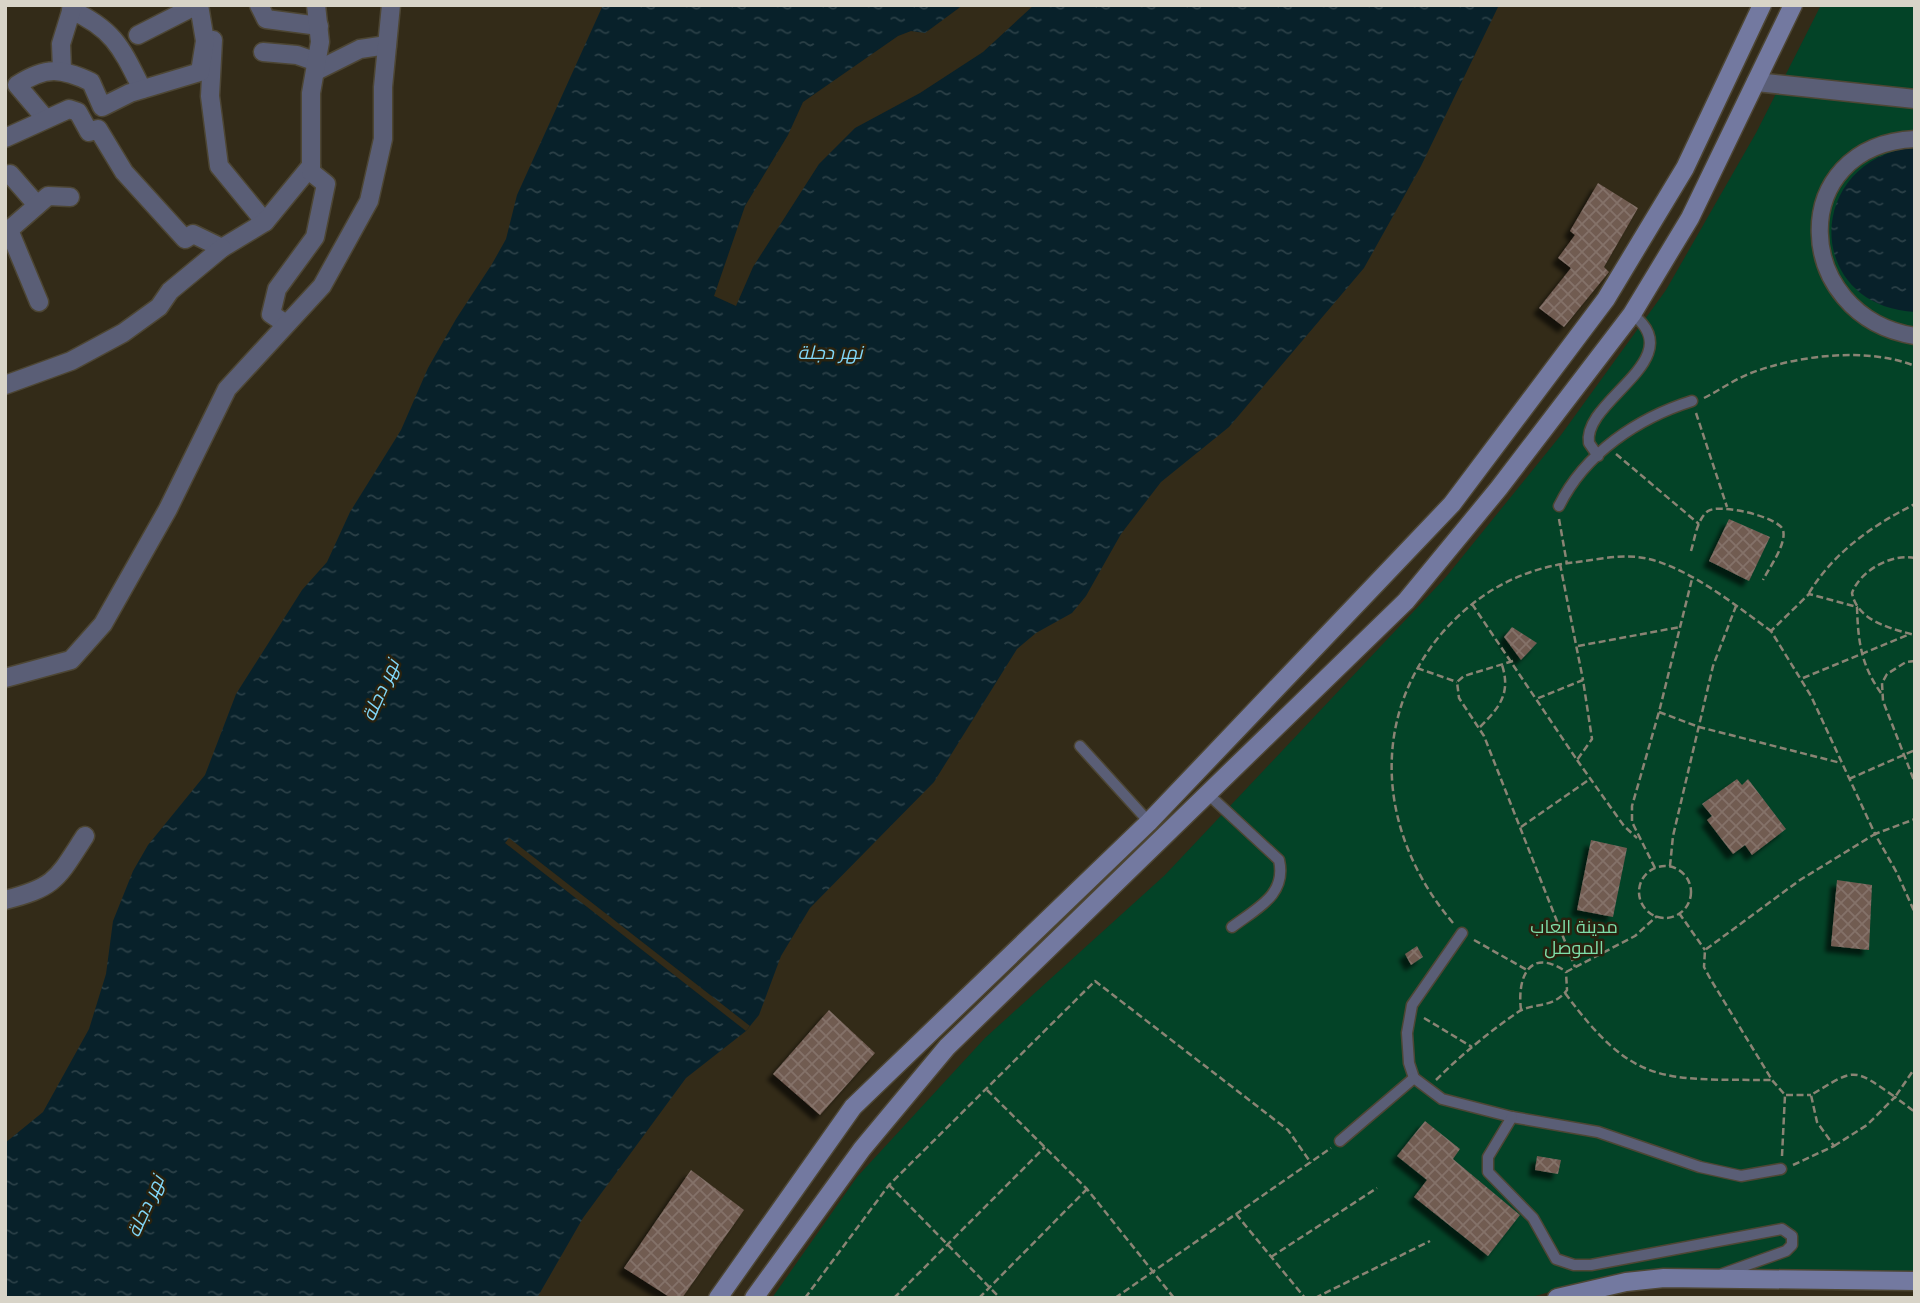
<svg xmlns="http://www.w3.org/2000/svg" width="1920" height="1303" font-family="Arial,Cairo,sans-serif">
  <defs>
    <pattern id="water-ripples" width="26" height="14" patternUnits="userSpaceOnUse" patternTransform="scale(1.75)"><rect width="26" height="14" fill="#08212a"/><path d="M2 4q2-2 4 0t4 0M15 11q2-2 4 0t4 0" fill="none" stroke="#2b4047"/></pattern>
    <pattern id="building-cross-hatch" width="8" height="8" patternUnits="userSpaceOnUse" patternTransform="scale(1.75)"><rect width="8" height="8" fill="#715b51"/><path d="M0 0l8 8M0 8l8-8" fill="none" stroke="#847269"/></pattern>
    <filter id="shadow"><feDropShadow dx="-6" dy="6" stdDeviation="2" flood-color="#0009"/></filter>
  </defs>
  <rect width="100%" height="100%" fill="#332b18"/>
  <polygon fill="#034327" points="1821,5 1915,5 1915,1272 1682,1268 1607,1276 1528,1298 772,1298 857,1177 985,1038 1165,875 1446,577 1561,435 1666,290 1756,133"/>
  <g fill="url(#water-ripples)">
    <polygon points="603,5 1499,5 1421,166 1364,268 1229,427 1161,482 1121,534 1086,596 1072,613 1036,633 1017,649 934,782 810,908 781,956 759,1015 746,1031 686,1078 583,1218 537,1298 5,1298 5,1143 43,1112 89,1029 106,974 113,921 133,871 148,845 205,775 236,694 302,590 327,562 350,512 401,430 428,368 456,319 492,264 506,239 517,195"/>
    <path d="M1915 147V312C1803 306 1804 159 1915 147Z"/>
  </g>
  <g fill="#332b18">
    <polygon points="963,5 1034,5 983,52 920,93 855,128 819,164 753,267 736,306 714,296 745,206 788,135 803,102 898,36 911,31 925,33"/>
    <polygon points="509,838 750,1026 746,1031 505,843"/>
  </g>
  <g fill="url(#building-cross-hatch)" filter="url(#shadow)">
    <polygon points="1598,183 1638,208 1604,267 1609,272 1564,327 1539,308 1571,268 1558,258 1575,235 1570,231"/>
    <polygon points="1729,519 1770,537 1749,581 1709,561"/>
    <polygon points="1512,627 1537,643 1521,660 1504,637"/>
    <polygon points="1737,779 1742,785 1748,779 1786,829 1752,855 1745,845 1733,854 1707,820 1712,816 1702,804"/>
    <polygon points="1591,840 1627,848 1613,917 1577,910"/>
    <polygon points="1837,880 1872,885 1869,950 1831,946"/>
    <polygon points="1417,946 1423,957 1411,965 1405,954"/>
    <polygon points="829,1010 875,1053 820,1115 773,1074"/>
    <polygon points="1425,1121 1460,1149 1453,1159 1520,1215 1488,1256 1414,1197 1427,1180 1397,1156"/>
    <polygon points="1537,1156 1561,1160 1558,1174 1535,1170"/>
    <polygon points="691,1170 744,1210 682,1298 671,1298 624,1268"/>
  </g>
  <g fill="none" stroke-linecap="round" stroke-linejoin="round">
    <g stroke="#4d4634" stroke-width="13">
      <g id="service">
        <path d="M1598 456 1589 443C1582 400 1692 359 1632 314"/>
        <path d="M1559 506C1585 453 1638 418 1692 401"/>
        <polyline points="1080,746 1149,822"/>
        <path d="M1209 795 1279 860C1287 895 1257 908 1232 927"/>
        <polyline points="1462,933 1412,1005 1407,1033 1409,1063 1414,1078 1442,1099 1512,1117 1598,1132 1700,1167 1741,1176 1781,1169"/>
        <polyline points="1512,1117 1488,1157 1488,1172 1533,1218 1556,1259 1574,1265 1591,1265 1782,1229 1792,1236 1792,1245 1786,1251 1722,1274"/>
        <polyline points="1340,1141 1414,1078"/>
      </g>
    </g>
    <g stroke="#4d4634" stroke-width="19">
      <path id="pedestrian" d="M1915 139C1785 145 1791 316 1915 336"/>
    </g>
    <g stroke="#4d4634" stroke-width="21">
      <g id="minor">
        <polyline points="259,5 266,19 319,26"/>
        <path d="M71 10C114 29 122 49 142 89"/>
        <polyline points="138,35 197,5"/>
        <polyline points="213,40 210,96 219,166 265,222"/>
        <polyline points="263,52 297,55 317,62"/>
        <polyline points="62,69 61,44 73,5"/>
        <polyline points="316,71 360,49 387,45"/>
        <polyline points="1756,82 1915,99"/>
        <path d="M45 118 17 85C46 66 61 68 91 82L102 107 130 93 200 72 205 41 199 5"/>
        <polyline points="5,138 69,109 78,112 89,132 98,129 124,172 185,239 193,234 222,248 265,222 311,166"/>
        <polyline points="5,175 10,174 37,205"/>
        <polyline points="39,302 9,230 48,196 70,197"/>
        <polyline points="286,324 271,314 277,289 315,237 326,184 311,172 311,93 320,42 316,5"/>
        <polyline points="5,385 71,361 123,333 159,307 170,291 222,248"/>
        <polyline points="5,678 71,660 103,624 168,509 227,389 322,286 369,201 383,139 383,87 391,5"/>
        <path d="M5 900C56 887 57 879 85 836"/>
      </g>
    </g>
    <g stroke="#4d4634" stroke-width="21">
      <g id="secondary">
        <polyline points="718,1298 853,1107 1149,822 1452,504 1606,299 1685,168 1762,5"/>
        <polyline points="754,1298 862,1149 947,1047 1406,601 1499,488 1632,314 1690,218 1793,5"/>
        <polyline points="1557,1298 1626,1282 1664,1278 1915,1281"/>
      </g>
    </g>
    <g stroke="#8a8474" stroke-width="2.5" stroke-dasharray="7 3.5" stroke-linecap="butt">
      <path d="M1704 398C1720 390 1735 379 1751 373 1799 355 1867 347 1915 366"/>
      <polyline points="1696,413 1727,507"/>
      <polyline points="1616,454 1699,524"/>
      <polyline points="1559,519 1567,564"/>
      <path d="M1691 551C1695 538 1697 519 1708 511 1720 503 1779 517 1783 530 1787 544 1769 568 1763 580"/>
      <path d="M1915 558C1891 553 1860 571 1852 593 1857 621 1892 629 1915 635"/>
      <polyline points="1560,564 1583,680"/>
      <path d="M1809 593C1834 552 1873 525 1915 504"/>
      <polyline points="1472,604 1577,760 1592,739 1583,680 1536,699"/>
      <polyline points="1578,646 1680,627"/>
      <polyline points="1513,661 1464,676 1457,682 1459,698 1484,736 1575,967"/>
      <polyline points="1915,661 1906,662 1887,674 1882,683 1883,701 1915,783"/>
      <polyline points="1417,668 1457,682"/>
      <polyline points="1803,678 1910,634"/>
      <path d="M1881 693C1861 665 1858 641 1857 607L1809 594 1771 631 1811 696 1875 834 1915 819"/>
      <polyline points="1659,712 1699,727 1841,763"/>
      <path d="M1480 727C1500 707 1511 693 1502 665"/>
      <polyline points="1577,760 1624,826 1637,838"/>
      <polyline points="1849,779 1915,750"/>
      <polyline points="1521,827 1590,779"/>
      <polyline points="1670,866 1673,836 1713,666 1736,606"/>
      <circle cx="1665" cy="892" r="26"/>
      <polyline points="1655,868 1632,822 1632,806 1659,712 1692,579"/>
      <polyline points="1679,913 1705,950"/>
      <path d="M1453 923C1380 837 1367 722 1442 633 1476 594 1518 570 1569 563 1596 560 1626 552 1653 560 1696 573 1735 605 1771 631"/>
      <polyline points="1474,940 1527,970"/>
      <polyline points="1566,972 1635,936 1657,916"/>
      <path d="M1565 993C1634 1087 1663 1079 1772 1080"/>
      <path d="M1521 1010C1517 978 1529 947 1565 971"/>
      <polyline points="1424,1018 1472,1047"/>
      <path d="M1436 1080C1461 1055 1489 1032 1518 1012 1534 1002 1553 1009 1567 990L1566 972"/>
      <polyline points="987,1090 1087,1189 1174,1298"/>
      <polyline points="1786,1095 1811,1095"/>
      <polyline points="1834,1146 1867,1125 1895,1097 1915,1112"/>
      <polyline points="1782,1156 1785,1095 1772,1080 1711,980 1704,967 1705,950 1800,880 1875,834 1897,873 1915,913"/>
      <path d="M1793 1165 1834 1146 1817 1122 1811 1095C1856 1068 1852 1067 1895 1097L1915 1068"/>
      <polyline points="889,1185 1000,1298"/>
      <polyline points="1236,1214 1305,1298"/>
      <polyline points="1271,1257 1377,1188"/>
      <polyline points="805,1298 889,1185 1095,981 1288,1130 1311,1163"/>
      <polyline points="894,1298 1045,1147"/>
      <polyline points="979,1298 1087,1189"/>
      <polyline points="1115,1298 1331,1148"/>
      <polyline points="1315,1298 1430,1241"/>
    </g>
    <use href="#service" stroke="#5a5e76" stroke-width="10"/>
    <use href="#pedestrian" stroke="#5a5e76" stroke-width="16"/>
    <use href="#minor" stroke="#5a5e76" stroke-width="18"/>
    <use href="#secondary" stroke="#7379a0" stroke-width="18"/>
  </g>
  <g text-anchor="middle" stroke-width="5" stroke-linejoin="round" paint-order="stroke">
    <g font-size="18" fill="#7fdea9" stroke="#29220f">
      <text x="1574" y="933">مدينة العاب<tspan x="1574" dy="21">الموصل</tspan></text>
    </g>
    <g font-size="19" font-style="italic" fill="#81d6f7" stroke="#29220f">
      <text x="830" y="359">نهر دجلة</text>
      <text transform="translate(380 690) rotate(-66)" y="7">نهر دجلة</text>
      <text transform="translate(145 1206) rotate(-66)" y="7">نهر دجلة</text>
    </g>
  </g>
  <rect width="1920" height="1303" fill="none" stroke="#d8d4c8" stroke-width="14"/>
</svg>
